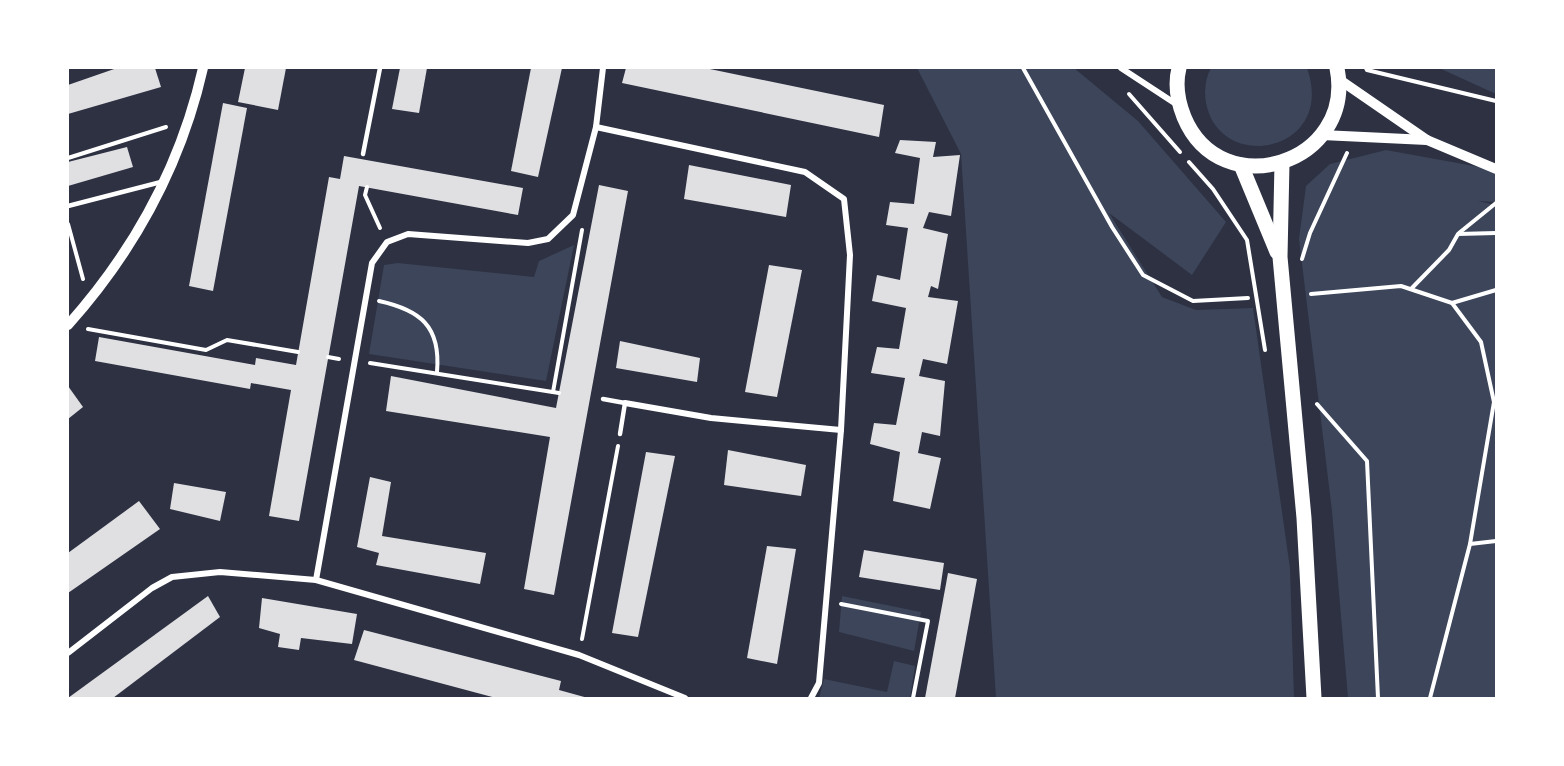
<svg xmlns="http://www.w3.org/2000/svg" width="1564" height="766" font-family="Lato,sans-serif">
  <rect width="100%" height="100%" fill="#2d3142"/>
  <g fill="#3c4559">
    <polygon points="917,68 1074,68 1138,121 1226,222 1192,275 1109,213 1162,297 1196,310 1253,308 1290,568 1294,698 996,698 961,154"/>
    <path d="M1211 68H1307C1337 152 1220 175 1206 103 1204 91 1205 79 1211 68Z"/>
    <polygon points="1439,68 1496,68 1496,94"/>
    <polygon points="1386,150 1496,170 1496,202 1478,201 1496,205 1496,698 1348,698 1332,511 1299,239 1306,186 1330,164"/>
    <polygon points="574,245 546,381 369,354 384,265 398,263 534,277 539,261"/>
    <polygon points="842,596 921,612 914,651 839,632"/>
    <polygon points="894,661 915,666 910,698 819,698 824,679 887,692"/>
  </g>
  <g fill="#e0e0e3">
    <polygon points="117,68 155,68 161,87 68,114 68,85"/>
    <polygon points="245,68 286,68 278,110 238,102"/>
    <polygon points="400,68 427,68 419,113 392,109"/>
    <polygon points="531,68 562,68 538,177 511,171"/>
    <polygon points="626,68 705,68 884,105 879,137 622,83"/>
    <polygon points="223,103 247,108 213,291 189,286"/>
    <polygon points="900,140 936,142 933,157 960,155 951,216 929,212 923,228 948,234 938,289 931,286 928,297 958,301 947,364 923,359 919,376 945,381 940,436 922,432 918,453 941,458 930,509 893,501 900,452 870,444 874,423 896,425 905,378 871,373 877,347 899,349 906,308 872,301 877,275 900,280 908,228 886,225 890,202 914,204 920,158 895,153"/>
    <polygon points="127,147 133,167 68,186 68,162"/>
    <polygon points="344,156 523,188 518,215 359,186 299,521 269,516 291,390 251,383 250,389 95,361 99,337 255,365 256,358 296,365 329,177 340,179"/>
    <polygon points="689,165 791,185 786,217 684,199"/>
    <polygon points="599,185 628,191 554,595 524,589 550,437 386,411 391,376 556,408"/>
    <polygon points="769,265 802,270 777,397 745,392"/>
    <polygon points="620,341 700,358 697,382 616,368"/>
    <polygon points="68,386 83,407 68,419"/>
    <polygon points="728,450 806,465 801,496 724,485"/>
    <polygon points="646,452 675,456 638,637 612,633"/>
    <polygon points="370,477 391,482 382,536 486,553 480,584 376,565 379,553 357,547"/>
    <polygon points="174,483 226,492 220,521 170,509"/>
    <polygon points="139,501 160,529 68,593 68,553"/>
    <polygon points="767,546 796,549 777,664 747,658"/>
    <polygon points="864,550 944,563 940,590 859,577"/>
    <polygon points="948,573 977,579 955,698 925,698"/>
    <polygon points="208,596 220,617 113,698 68,698"/>
    <polygon points="262,598 357,614 352,644 301,638 299,650 278,647 280,634 259,628"/>
    <polygon points="364,630 561,681 559,690 588,698 496,698 354,660"/>
  </g>
  <g fill="none" stroke-linecap="round" stroke-linejoin="round">
    <g stroke="#fff" stroke-width="4">
      <polyline points="1023,68 1112,227 1143,275 1193,301 1248,298"/>
      <polyline points="1366,68 1367,70 1496,101"/>
      <polyline points="1129,94 1180,152"/>
      <polyline points="68,158 166,127"/>
      <polyline points="1189,162 1213,189 1247,240 1265,350"/>
      <polyline points="367,187 365,195 380,228"/>
      <polyline points="68,224 83,279"/>
      <polyline points="1459,233 1496,203"/>
      <polyline points="1302,259 1310,233 1347,153"/>
      <polyline points="1411,289 1449,250 1458,234 1496,233"/>
      <polyline points="1311,294 1401,286 1452,303 1481,342 1494,402 1470,544 1496,541"/>
      <path d="M379 301C420 310 441 326 437 372"/>
      <polyline points="1452,303 1496,290"/>
      <polyline points="88,329 206,350 227,340 298,352"/>
      <polyline points="328,357 339,359"/>
      <polyline points="370,363 559,393"/>
      <polyline points="553,392 582,230"/>
      <polyline points="1317,404 1367,461 1378,698"/>
      <polyline points="841,604 928,621 913,698"/>
      <polyline points="582,639 618,446"/>
      <polyline points="1430,698 1470,544"/>
    </g>
    <g stroke="#fff" stroke-width="4.5">
      <polyline points="363,154 380,68"/>
      <polyline points="68,206 161,182"/>
      <polyline points="603,399 625,403 620,434"/>
    </g>
    <g stroke="#fff" stroke-width="6">
      <polyline points="1121,68 1176,104"/>
      <polyline points="596,127 805,172 844,199 850,255 841,430 819,683 811,698"/>
      <polyline points="625,403 711,418 841,430"/>
      <polyline points="316,580 372,263 387,242 408,234 528,243 548,239 573,215 596,127 603,68"/>
      <polyline points="68,653 152,588 172,577 220,572 316,580 579,655 685,698"/>
    </g>
    <g stroke="#fff" stroke-width="10">
      <polyline points="1340,80 1427,140 1496,169"/>
      <polyline points="1322,135 1427,140"/>
      <path d="M68 325C134 251 181 165 203 68"/>
    </g>
    <g stroke="#fff" stroke-width="15">
      <path d="M1179 68C1175 84 1178 102 1184 117 1221 206 1356 164 1337 68"/>
      <polyline points="1282,163 1280,257 1304,518 1314,698"/>
      <polyline points="1241,165 1277,252"/>
    </g>
  </g>
  <rect width="1564" height="766" fill="none" stroke="#ffffff" stroke-width="138"/>
</svg>
